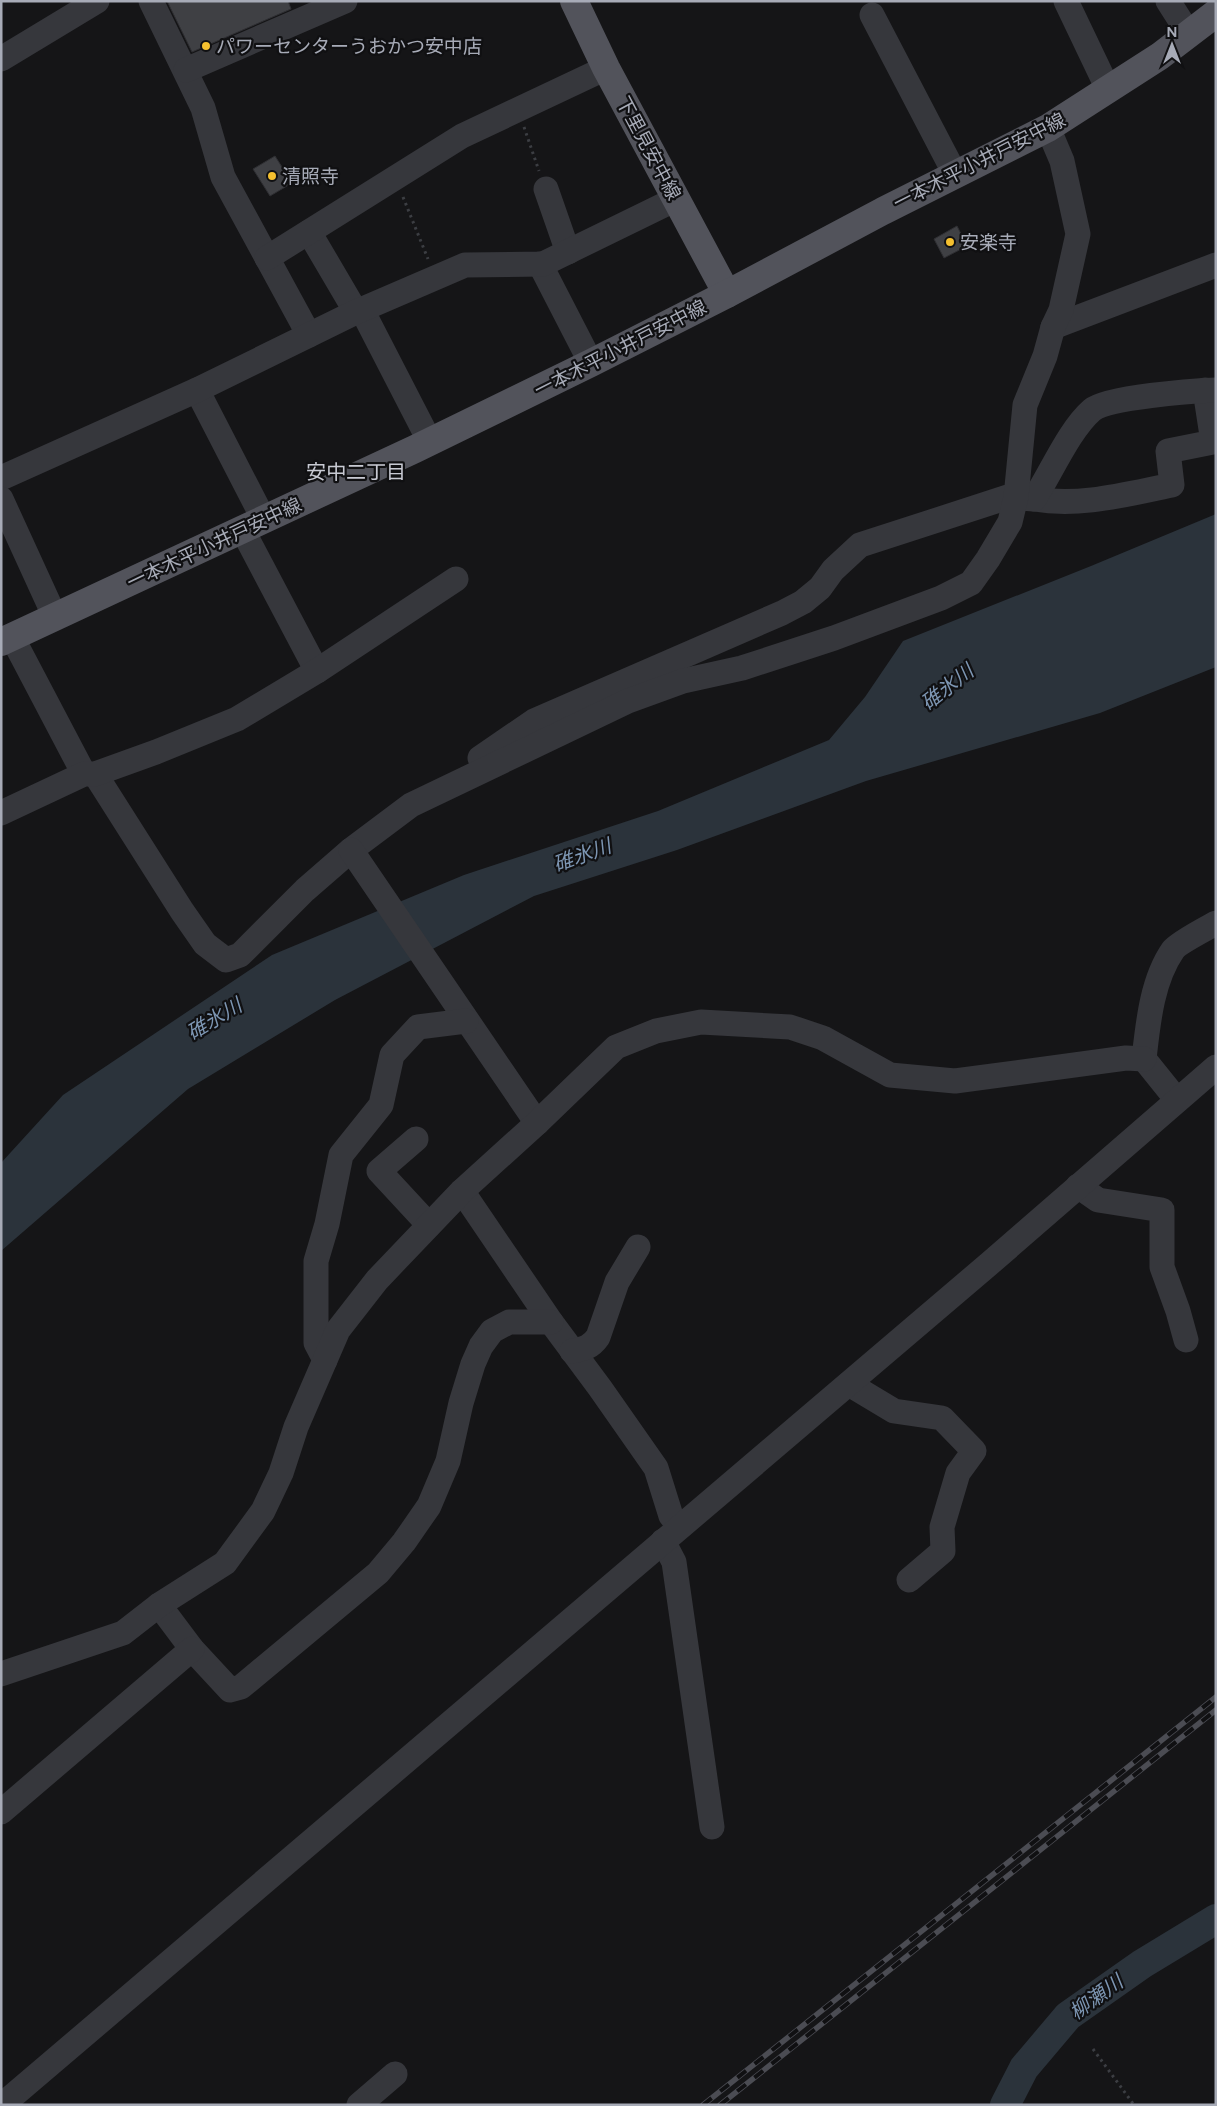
<svg xmlns="http://www.w3.org/2000/svg" width="1217" height="2106" font-family="Figtree,'Noto Sans JP',sans-serif">
  <rect width="100%" height="100%" fill="#151517"/>
  <polygon fill="#2b333b" points="1216,514 1216,667 1100,713 866,781 677,850 534,896 335,1000 188,1089 1,1251 1,1163 63,1095 272,955 464,875 658,811 829,740 865,697 903,641 1091,566"/>
  <g fill="none" stroke-linecap="round" stroke-linejoin="round">
    <polyline stroke="#2b333b" stroke-width="30" points="1005,2105 1024,2068 1068,2016 1142,1964 1216,1919"/>
  </g>
  <g fill="#3f4044" stroke="#2f2f33">
    <polygon points="167,1 288,1 291,9 192,52"/>
    <polygon points="275,156 292,183 270,196 253,169"/>
    <polygon points="957,226 967,246 944,258 934,239"/>
  </g>
  <g fill="none" stroke-linecap="round" stroke-linejoin="round">
    <g stroke="#3c3e43" stroke-width="3" stroke-dasharray="2.5 4" stroke-linecap="butt">
      <polyline points="524,127 539,171"/>
      <polyline points="403,197 428,259"/>
      <polyline points="1093,2049 1134,2105"/>
    </g>
    <g stroke="#36373c" stroke-width="25">
      <polyline points="151,1 203,108 223,177 309,335"/>
      <polyline points="1066,1 1108,89"/>
      <polyline points="1168,1 1189,34"/>
      <polyline points="872,15 955,174"/>
      <polyline points="1,59 97,1"/>
      <polyline points="186,70 345,1"/>
      <polyline points="546,189 568,252"/>
      <polyline points="309,232 356,312"/>
      <polyline points="267,258 462,136 606,68"/>
      <polyline points="540,264 591,363"/>
      <polyline points="362,310 430,442"/>
      <polyline points="1053,327 1216,265"/>
      <polyline points="197,390 264,520"/>
      <polyline points="1,478 197,390 356,312 465,265 543,264 676,199"/>
      <polyline points="1,499 55,617"/>
      <path d="M1034 499C1081 507 1126 494 1172 485L1168 451 1213 442 1205 390"/>
      <polyline points="242,529 317,671"/>
      <polyline points="12,637 84,774"/>
      <path d="M480 758 534 721 782 613 803 602 820 588 833 570 860 545 1008 497 1034 499C1051 473 1069 430 1092 410 1108 397 1192 391 1216 390"/>
      <polyline points="95,774 182,911 205,944 226,960 240,955 305,890 351,850 411,805 628,701 683,681 742,668 834,638 941,598 971,583 988,559 1010,522 1016,497 1025,405 1045,356 1053,327 1061,310 1078,234 1062,161 1048,128"/>
      <polyline points="1,813 84,774 95,774 156,752 237,719 317,671 456,579"/>
      <polyline points="351,850 537,1123"/>
      <path d="M1177 1100 1144 1059C1148 1023 1152 980 1173 950 1178 943 1207 928 1216 923"/>
      <polyline points="416,1139 379,1171 429,1225"/>
      <polyline points="1078,1186 1098,1200 1162,1210 1162,1267 1178,1311 1186,1340"/>
      <polyline points="462,1191 551,1322 600,1388 656,1468 671,1516 681,1526"/>
      <path d="M572 1351C584 1349 591 1347 598 1337L617 1282 638 1247"/>
      <polyline points="325,1360 316,1343 316,1261 327,1224 341,1155 381,1105 392,1055 418,1027 466,1021"/>
      <polyline points="849,1384 894,1411 942,1418 974,1451 958,1473 942,1527 943,1551 909,1580"/>
      <polyline points="663,1541 674,1562 712,1827"/>
      <polyline points="159,1605 192,1649 230,1690 241,1687 378,1573 404,1542 429,1506 448,1461 461,1403 473,1364 481,1346 492,1331 509,1322 551,1322"/>
      <polyline points="1,1674 123,1633 159,1605 225,1563 263,1511 281,1473 296,1427 338,1330 377,1280 462,1191 537,1123 616,1047 656,1031 701,1022 790,1027 823,1038 890,1075 955,1081 1126,1058 1144,1059"/>
      <polyline points="1,1812 192,1649"/>
      <polyline points="2,2105 989,1264 1216,1067"/>
      <polyline points="359,2105 395,2074"/>
    </g>
    <g stroke="#52535b" stroke-width="28">
      <polyline points="574,1 606,68 727,294"/>
      <polyline points="1,642 415,449 591,363 727,294 883,211 1048,128 1160,56 1216,13"/>
    </g>
    <g stroke="#4b4c53" stroke-width="5.5">
      <g id="rail">
        <polyline points="703,2105 1216,1697"/>
        <polyline points="720,2105 1216,1710"/>
      </g>
    </g>
    <use href="#rail" stroke="#101012" stroke-width="4" stroke-dasharray="11" stroke-linecap="butt"/>
  </g>
  <g fill="#f5c02f" stroke="#101012" stroke-width="2">
    <circle cx="206" cy="46" r="5"/>
    <circle cx="272" cy="176" r="5"/>
    <circle cx="950" cy="242" r="5"/>
  </g>
  <g text-anchor="middle" stroke-width="4.5" stroke-linejoin="round" paint-order="stroke">
    <g font-size="19" fill="#a7abb7" stroke="#101012" text-anchor="start">
      <text x="216" y="53">パワーセンターうおかつ安中店</text>
      <text x="282" y="183">清照寺</text>
      <text x="960" y="249">安楽寺</text>
    </g>
    <g font-size="19" fill="#a7abb7" stroke="#101012">
      <text transform="translate(649 148) rotate(62)" y="7">下里見安中線</text>
      <text transform="translate(979 161) rotate(-27)" y="7">一本木平小井戸安中線</text>
      <text transform="translate(620 348) rotate(-27)" y="7">一本木平小井戸安中線</text>
      <text transform="translate(214 543) rotate(-25)" y="7">一本木平小井戸安中線</text>
    </g>
    <g font-size="20" fill="#c8cad3" stroke="#101012">
      <text x="356" y="479">安中二丁目</text>
    </g>
    <g font-size="20" font-style="italic" fill="#7d96b3" stroke="#101012">
      <text transform="translate(947 687) rotate(-38)" y="7">碓氷川</text>
      <text transform="translate(582 855) rotate(-20)" y="7">碓氷川</text>
      <text transform="translate(214 1019) rotate(-31)" y="7">碓氷川</text>
      <text transform="translate(1096 1997) rotate(-36)" y="7">柳瀬川</text>
    </g>
  </g>
  <rect width="1217" height="2106" fill="none" stroke="#a7abb7" stroke-width="5"/>
  <g transform="translate(1172 45)" stroke="#101012" stroke-width="4" paint-order="stroke">
  <path d="M0-4L9 19L0 12L-9 19Z" fill="#a7abb7"/>
  <text y="-8" font-size="14" font-weight="bold" text-anchor="middle" fill="#a7abb7">N</text>
  </g>
</svg>
